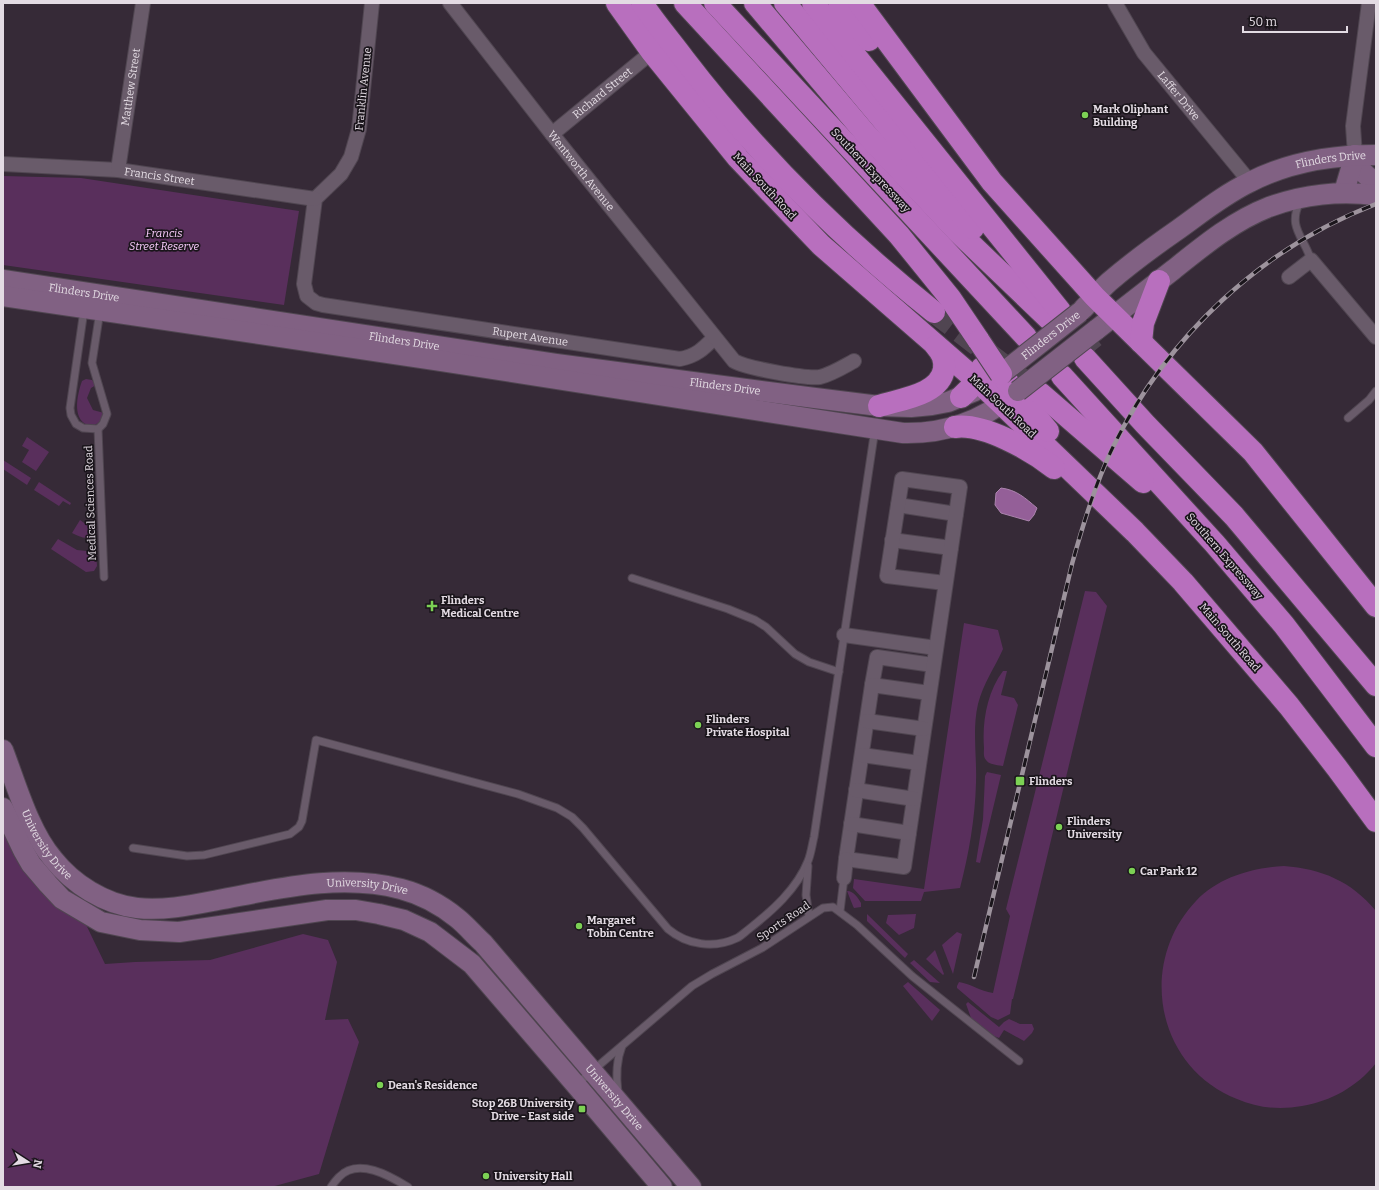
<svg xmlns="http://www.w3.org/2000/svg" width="1379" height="1190" font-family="Bitter,serif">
  <rect width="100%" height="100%" fill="#362a37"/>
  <g fill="#592f5c">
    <polygon points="3,176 81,178 299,211 284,305 3,265"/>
    <path d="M86 379 92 380 96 385 91 388 87 398 93 410 104 413C101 421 99 424 91 426 71 422 77 395 82 381Z"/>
    <polygon points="27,437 49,452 36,471 22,462 29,450 22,446"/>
    <polygon points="3,460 31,478 27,485 3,469"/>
    <polygon points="39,482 71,503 70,505 63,501 59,506 34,490"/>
    <path d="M80 520 87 525H95V534C88 541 80 537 72 533Z"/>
    <polygon points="58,539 77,550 96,552 97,566 94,571 86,572 51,549"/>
    <path d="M1085 591 1096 592 1107 606 1013 999H1012L1010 1014 998 1020 991 1017 957 988V986L959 982C971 984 980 991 993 993L1010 916 1006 909Z"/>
    <path d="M964 623 998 630 1003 649C995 667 983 684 978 704 972 730 977 756 976 783 975 819 969 853 960 888L924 892 921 901H865L853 888 854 879 924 889Z"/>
    <path d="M1003 671H1007L1001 695 1014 698 1018 705 1003 766C998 765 989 765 986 760 983 757 984 752 984 748 982 722 987 692 1003 671Z"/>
    <polygon points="987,772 1001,775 980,863 976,862 983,819 985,776"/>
    <polygon points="3,808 23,850 78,908 105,964 135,962 210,960 303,934 328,940 337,962 325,1020 348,1019 359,1042 319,1174 271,1187 3,1187"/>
    <path d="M1284 866C1322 869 1351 881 1376 911V1063C1357 1087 1331 1101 1302 1106 1280 1110 1257 1108 1237 1099 1156 1067 1137 963 1196 901 1219 877 1252 868 1284 866Z"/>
    <path d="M847 891C854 891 858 898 861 903V907L854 908 853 906Z"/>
    <polygon points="867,914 908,954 905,958 867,921"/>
    <polygon points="916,914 914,928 899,935 886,923 888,915"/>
    <polygon points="957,932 962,934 953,974 942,945"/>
    <polygon points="935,950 944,974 943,975 926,959"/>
    <polygon points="914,960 940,983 930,982 910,963"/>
    <polygon points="908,982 940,1010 932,1021 903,986"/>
    <polygon points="968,1002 999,1027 1004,1022 1009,1019 1020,1024 1032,1024 1034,1029 1032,1033 1024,1041 1004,1030 999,1038 994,1036 971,1018 966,1004"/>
  </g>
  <path fill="#945f98" stroke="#ac84ae" d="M1001 488C1017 490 1025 498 1037 508L1034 515 1029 521 1001 513 995 505 996 493Z"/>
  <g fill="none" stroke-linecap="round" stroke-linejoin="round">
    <g stroke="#504551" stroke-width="22" stroke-dasharray="22 11" stroke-linecap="butt">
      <polyline points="1060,311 1093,352"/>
      <polyline points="934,312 1040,393"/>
    </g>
    <g stroke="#504651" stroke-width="9">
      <g id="lane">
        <path d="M1300 202C1287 227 1304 237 1311 260"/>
        <polyline points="84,310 70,408 71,415 76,424 83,428 98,429 103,424 107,414 92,363 100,311"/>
        <polyline points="1348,418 1369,400 1376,391"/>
        <polyline points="98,429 104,577"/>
        <polyline points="632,578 728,609 755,620 766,627 795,654 809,662 839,672"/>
        <path d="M133 848 187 856 204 855 290 834 299 827 302 821 316 740 518 794 557 808 572 817 583 828 668 929C687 945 714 949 737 938 741 936 745 932 749 929 772 911 797 889 808 861 811 854 812 845 814 837L875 429"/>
        <polyline points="808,866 806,895 809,916"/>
        <polyline points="840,911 844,878"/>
        <polyline points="577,1084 692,986 712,974 762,948 823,908 833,907 857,925 912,976 1019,1061"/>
        <path d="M618 1093C616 1077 616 1061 622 1046"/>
        <path d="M331 1187C333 1184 336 1180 339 1177 358 1157 390 1176 408 1187"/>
      </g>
    </g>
    <g stroke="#504651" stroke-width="16">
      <g id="street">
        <path id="s1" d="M372 3 359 129 351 157 341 174 315 199 304 284 307 296 316 303 323 305 680 359C696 356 703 349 714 338"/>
        <path id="s2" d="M450 3 552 134 734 361C746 368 806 379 820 377 832 374 843 367 854 361"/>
        <path id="s3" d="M1115 3 1144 53 1250 182"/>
        <path id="s4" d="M552 134 652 52"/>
        <polyline points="1355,155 1353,126 1369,3"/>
        <path id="s5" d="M3 164 118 170 315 199"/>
        <path id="s6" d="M118 170 143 3"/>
        <polyline points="1289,277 1311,260 1376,337"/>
        <polyline points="898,505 956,514"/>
        <polyline points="892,540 951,548"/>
        <polyline points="844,635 936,648"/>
        <polyline points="872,685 877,657 933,665"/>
        <polyline points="929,693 872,685 846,859 904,867 960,487 902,479 887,576 945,583"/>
        <polyline points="867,721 924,729"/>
        <polyline points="862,755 919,763"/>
        <polyline points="856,790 914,799"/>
        <polyline points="851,824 909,833"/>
        <polyline points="844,878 846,859"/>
      </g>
    </g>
    <g stroke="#504651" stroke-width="22">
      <g id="secondary">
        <path d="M1355 155C1357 168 1365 176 1376 182"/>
        <polyline points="1344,192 1355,155"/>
        <path id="s7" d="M3 280 556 364 815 398 879 406 911 407 932 405 948 402 975 391"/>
        <path d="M3 296 435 360 903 433C946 434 981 421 1015 394"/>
        <path id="s8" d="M1083 309C1092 300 1100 290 1109 282 1130 264 1153 247 1176 231 1200 214 1223 195 1250 182 1289 162 1332 155 1376 155"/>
        <path d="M1096 330C1122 310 1147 290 1173 270 1203 246 1233 221 1269 207 1305 194 1338 191 1376 195"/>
        <path id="s9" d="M3 750C16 784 29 831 53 859 73 884 104 904 137 908 164 911 192 905 218 900 277 889 340 873 401 889 420 894 441 905 457 918 466 925 474 935 483 943L691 1187"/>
        <polyline points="3,808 23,850 31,864 48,884 62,899 101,922 140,930 179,932 327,910 356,910 379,914 404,920 430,932 472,964 576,1085 662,1187"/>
      </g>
    </g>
    <g stroke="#504651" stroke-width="24">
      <g id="highway">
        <polyline points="617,3 652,52 738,158 821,245 983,386 1135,532 1183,582 1289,706 1337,768 1376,821"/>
        <path d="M642 3C654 22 670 40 684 59 756 153 841 238 934 312"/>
        <polyline points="685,3 899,235 950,298 979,341"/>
        <polyline points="715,3 1026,337"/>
        <polyline points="755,3 866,134 956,230 1049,319"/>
        <polyline points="785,3 973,228"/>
        <polyline points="813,3 1060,311"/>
        <polyline points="839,3 869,40"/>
        <polyline points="859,3 992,182 1095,297 1253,452 1376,606"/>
        <polyline points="1141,342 1143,323 1159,281"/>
        <polyline points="1085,358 1145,424 1234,516 1376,685"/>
        <polyline points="1001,374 1048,431"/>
        <polyline points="1062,376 1215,544 1284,625 1376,746"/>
        <polyline points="1040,393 1143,482"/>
        <path d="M961 397C970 389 979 380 982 368"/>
        <path d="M879 406C901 399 940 395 944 369 945 359 942 353 936 346"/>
        <path d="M955 427C984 423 1031 450 1054 468"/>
      </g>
    </g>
    <use href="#lane" stroke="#695b6a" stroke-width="7"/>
    <use href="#street" stroke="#695b6a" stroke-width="14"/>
    <use href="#secondary" stroke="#816183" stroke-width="20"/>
    <use href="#highway" stroke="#b86fbe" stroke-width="22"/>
    <g stroke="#9d939d" stroke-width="4.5">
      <path id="rail" d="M974 977 1072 564C1083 524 1095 484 1113 447 1167 337 1261 248 1376 204"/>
    </g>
    <use href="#rail" stroke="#1a151b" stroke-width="3" stroke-dasharray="9" stroke-linecap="butt"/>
    <g stroke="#504651" stroke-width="22" stroke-linecap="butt">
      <g id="secondary-bridge">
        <path id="s10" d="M1001 374 1080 312"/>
        <polyline points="1018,391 1096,330"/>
      </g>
    </g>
    <g stroke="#504651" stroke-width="24" stroke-linecap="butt">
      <polyline id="highway-bridge" points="979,341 1001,374"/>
    </g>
    <use href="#secondary-bridge" stroke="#816183" stroke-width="20"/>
    <use href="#highway-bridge" stroke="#b86fbe" stroke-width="22"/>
  </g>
  <g fill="#7cd154" stroke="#1a151b" stroke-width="1.5">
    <circle cx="1085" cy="115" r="4"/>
    <path d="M430 600h4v4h4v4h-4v4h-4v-4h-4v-4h4z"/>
    <circle cx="698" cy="725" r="4"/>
    <rect x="1015" y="776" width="10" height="10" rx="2"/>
    <circle cx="1059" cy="827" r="4"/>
    <circle cx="1132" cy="871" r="4"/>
    <circle cx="579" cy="926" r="4"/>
    <circle cx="380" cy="1085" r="4"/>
    <rect x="578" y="1105" width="8" height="8" rx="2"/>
    <circle cx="486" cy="1176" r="4"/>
  </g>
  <g text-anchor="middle" stroke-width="3.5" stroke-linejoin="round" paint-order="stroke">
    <g font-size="11" fill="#e3dbe3" stroke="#1a151b">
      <text dy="4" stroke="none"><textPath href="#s6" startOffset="84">Matthew Street</textPath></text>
      <text transform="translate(363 89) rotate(-84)" y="4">Franklin Avenue</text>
      <text dy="4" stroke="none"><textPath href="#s4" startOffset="65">Richard Street</textPath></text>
      <text dy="4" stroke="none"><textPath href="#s3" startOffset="113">Laffer Drive</textPath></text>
      <text dy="4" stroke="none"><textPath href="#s8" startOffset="295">Flinders Drive</textPath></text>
      <text transform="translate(871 170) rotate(47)" y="4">Southern Expressway</text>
      <text dy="4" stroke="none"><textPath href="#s2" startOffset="213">Wentworth Avenue</textPath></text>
      <text dy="4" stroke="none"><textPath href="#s5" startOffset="157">Francis Street</textPath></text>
      <text transform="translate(765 186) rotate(47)" y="4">Main South Road</text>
      <text dy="4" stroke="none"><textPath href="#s7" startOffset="82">Flinders Drive</textPath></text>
      <text dy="4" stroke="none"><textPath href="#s10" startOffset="63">Flinders Drive</textPath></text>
      <text dy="4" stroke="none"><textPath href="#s1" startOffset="538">Rupert Avenue</textPath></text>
      <text dy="4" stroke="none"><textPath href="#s7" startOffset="406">Flinders Drive</textPath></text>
      <text dy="4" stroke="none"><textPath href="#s7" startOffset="730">Flinders Drive</textPath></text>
      <text transform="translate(1003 406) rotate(43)" y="4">Main South Road</text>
      <text transform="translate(90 503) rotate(-92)" y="4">Medical Sciences Road</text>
      <text transform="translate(1225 556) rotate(49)" y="4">Southern Expressway</text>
      <text transform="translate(1230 637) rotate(49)" y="4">Main South Road</text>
      <text dy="4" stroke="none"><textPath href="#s9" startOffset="105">University Drive</textPath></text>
      <text dy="4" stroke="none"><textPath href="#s9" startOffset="453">University Drive</textPath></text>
      <text transform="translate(783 921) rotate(-34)" y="4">Sports Road</text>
      <text dy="4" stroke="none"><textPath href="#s9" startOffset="789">University Drive</textPath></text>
    </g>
    <g font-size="11" font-weight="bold" fill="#e3dbe3" stroke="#1a151b" text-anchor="start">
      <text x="1093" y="113">Mark Oliphant<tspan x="1093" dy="13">Building</tspan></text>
      <text x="441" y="604">Flinders<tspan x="441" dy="13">Medical Centre</tspan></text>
      <text x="706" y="723">Flinders<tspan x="706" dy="13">Private Hospital</tspan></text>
      <text x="1029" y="785">Flinders</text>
      <text x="1067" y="825">Flinders<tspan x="1067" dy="13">University</tspan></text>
      <text x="1140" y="875">Car Park 12</text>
      <text x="587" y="924">Margaret<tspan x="587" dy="13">Tobin Centre</tspan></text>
      <text x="388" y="1089">Dean's Residence</text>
      <text x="574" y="1107" text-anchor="end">Stop 26B University<tspan x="574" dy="13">Drive - East side</tspan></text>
      <text x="494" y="1180">University Hall</text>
    </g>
    <g font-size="11" font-style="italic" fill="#fbcdfe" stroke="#1a151b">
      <text x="164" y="237">Francis<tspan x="164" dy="13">Street Reserve</tspan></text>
    </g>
  </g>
  <rect width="1379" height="1190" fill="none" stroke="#e3dbe3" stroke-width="8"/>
  <g transform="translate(28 1162) rotate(102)" stroke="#1a151b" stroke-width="3" paint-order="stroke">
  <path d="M0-3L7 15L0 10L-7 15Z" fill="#e3dbe3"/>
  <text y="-6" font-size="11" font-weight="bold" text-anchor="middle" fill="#e3dbe3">N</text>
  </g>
  <path d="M1243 26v6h104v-6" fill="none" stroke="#e3dbe3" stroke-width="2"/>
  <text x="1249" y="26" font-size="12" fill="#e3dbe3" stroke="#1a151b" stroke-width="3" paint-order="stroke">50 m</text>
</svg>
